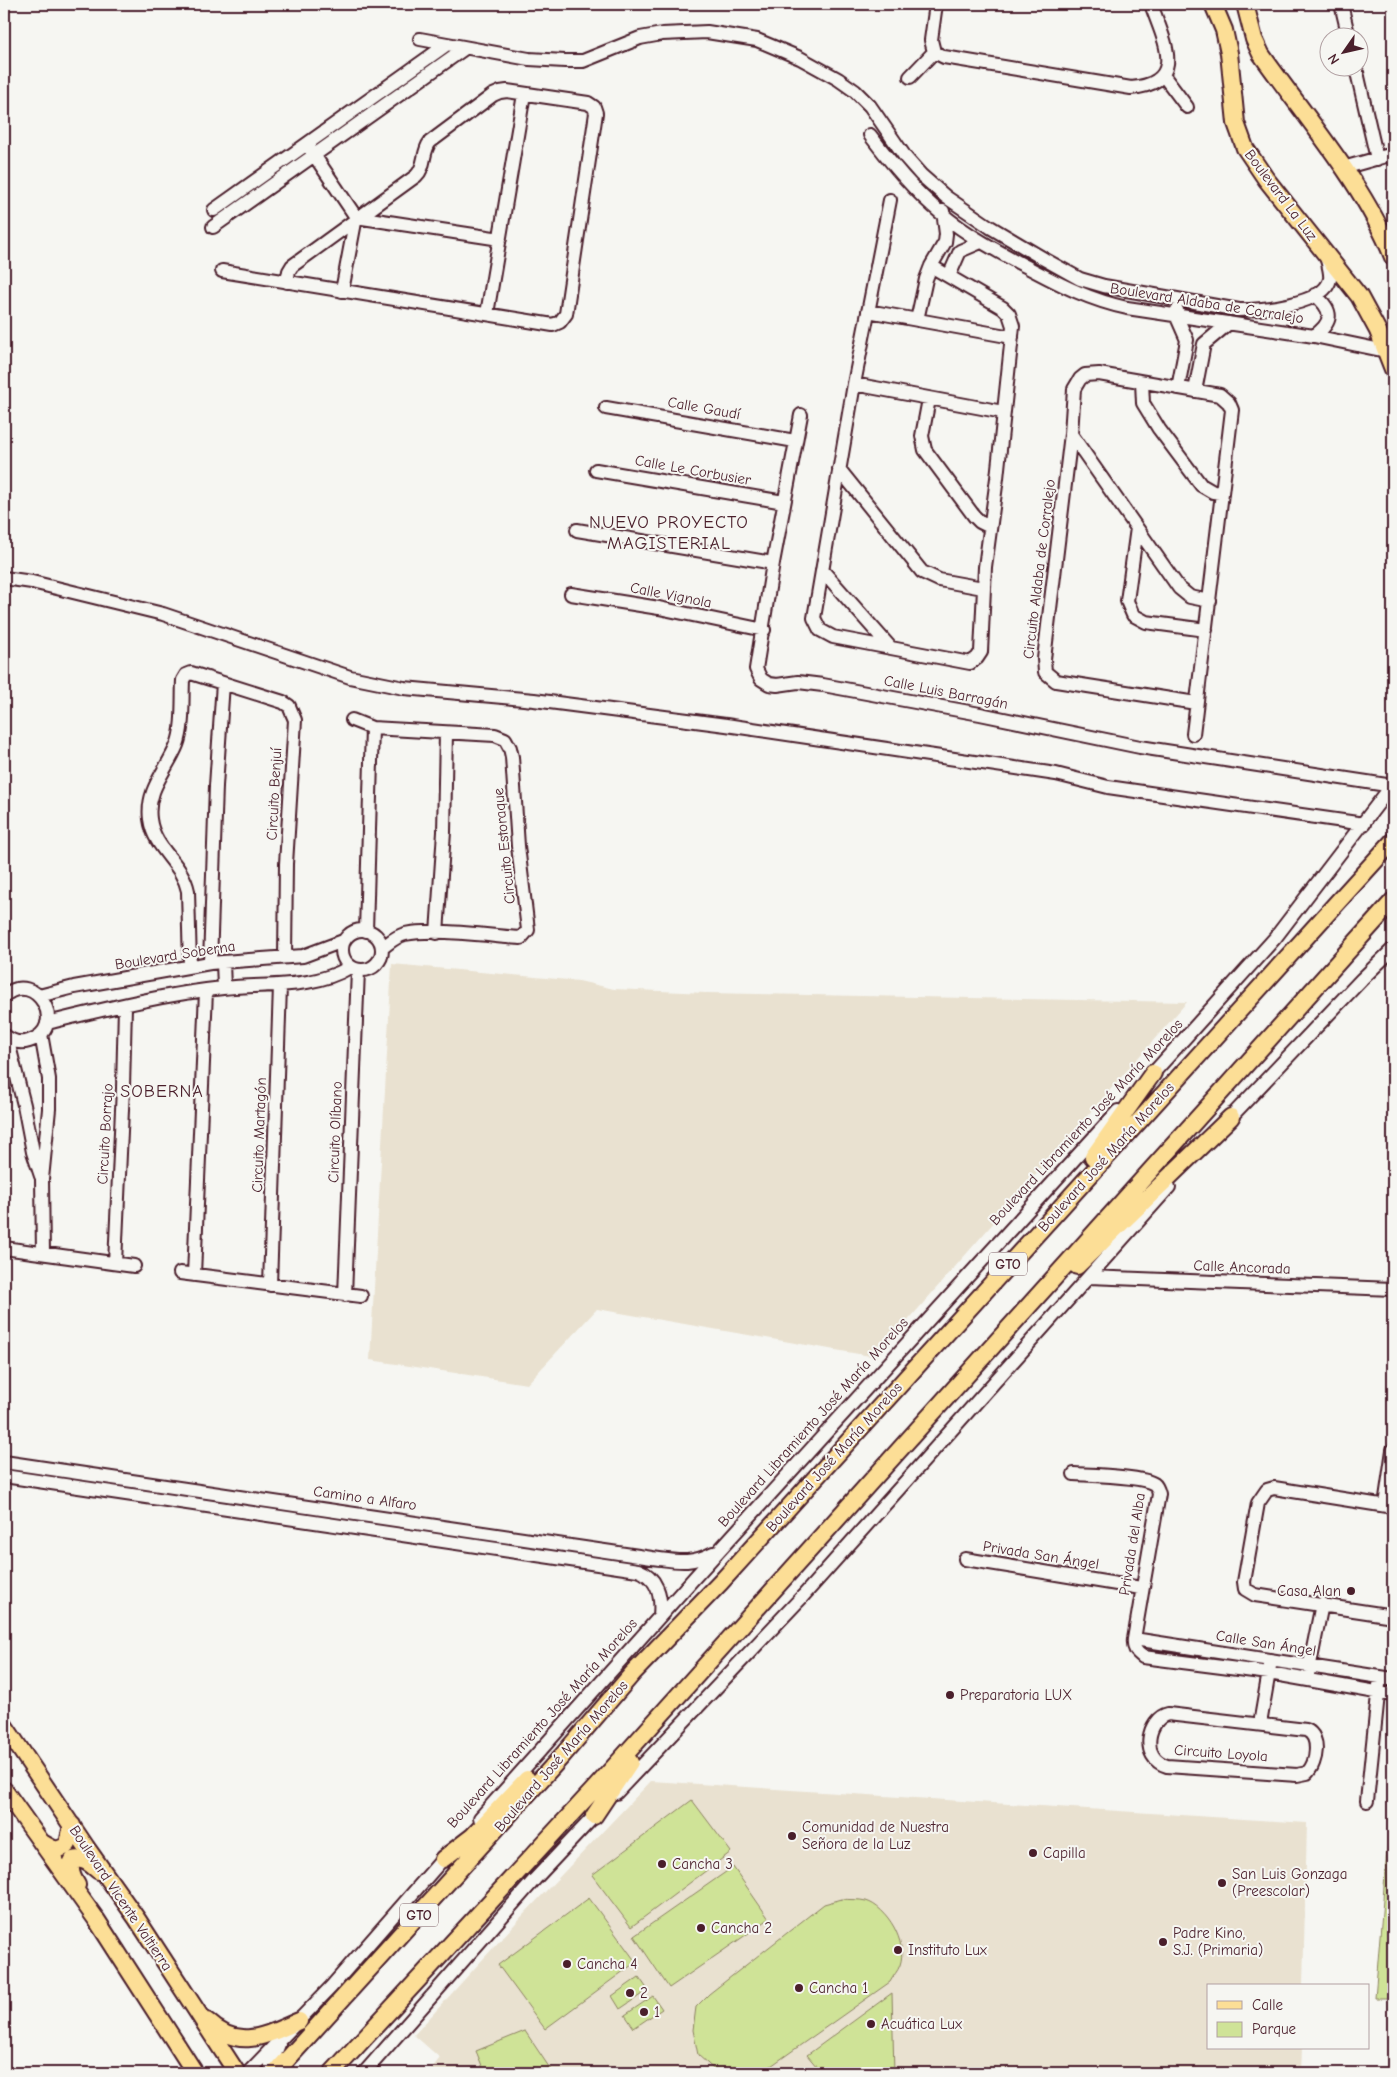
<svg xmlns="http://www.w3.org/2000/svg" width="1397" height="2077" font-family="'Comic Neue',sans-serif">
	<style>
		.built { fill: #e9e1d0 }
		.green { fill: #cfe397; stroke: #8c8161 }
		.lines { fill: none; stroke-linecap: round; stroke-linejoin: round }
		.minor-casing { stroke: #4a1f2b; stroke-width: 16 }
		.major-casing { stroke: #4a1f2b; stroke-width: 20 }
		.minor { stroke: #f6f6f2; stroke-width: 12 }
		.major { stroke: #fcde96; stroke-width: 16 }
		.poi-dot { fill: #4a1f2b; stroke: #f6f6f2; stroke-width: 2 }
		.labels { text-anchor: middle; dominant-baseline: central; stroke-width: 4; stroke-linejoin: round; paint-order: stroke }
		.shield { fill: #f6f6f2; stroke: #7e6067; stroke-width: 1 }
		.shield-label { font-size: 14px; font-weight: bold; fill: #4a1f2b }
		.street-label { font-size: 15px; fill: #4a1f2b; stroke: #f6f6f2 }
		.poi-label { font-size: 15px; fill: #4a1f2b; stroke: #f6f6f2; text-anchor: start }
		.quarter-label { font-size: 18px; letter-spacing: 1px; fill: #4a1f2b; stroke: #f6f6f2 }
	</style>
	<rect width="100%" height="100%" fill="#f6f6f2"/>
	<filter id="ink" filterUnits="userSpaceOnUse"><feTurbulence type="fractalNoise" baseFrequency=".02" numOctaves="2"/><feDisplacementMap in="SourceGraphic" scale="10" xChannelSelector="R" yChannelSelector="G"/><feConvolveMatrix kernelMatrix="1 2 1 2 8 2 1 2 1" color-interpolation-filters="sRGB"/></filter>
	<g filter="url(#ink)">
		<path class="built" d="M 392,964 L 579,981 L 614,989 L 706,993 L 1187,1002 L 876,1357 L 597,1309 L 527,1384 L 370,1360 Z
			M 651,1781 L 1307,1823 L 1303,1986 L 1208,1986 L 1208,2048 L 1302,2048 L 1301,2073 L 428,2073 L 440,2058 L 414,2035 L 524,1914 Z"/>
		<path class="green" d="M 692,1800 L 731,1852 L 631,1927 L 592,1875 Z
			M 1389,1825 L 1393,1825 L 1393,1998 L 1375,1998 Z
			M 733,1867 L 769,1919 L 669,1988 L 634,1936 Z
			M 589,1898 L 636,1962 L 545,2029 L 498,1965 Z
			M 842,1899 C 849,1900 859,1899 866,1901 C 887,1907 908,1943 900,1965 C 898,1971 893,1976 890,1982 L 761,2073 L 718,2073 L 698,2055 L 693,2030 L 696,2007 L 709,1994 L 824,1904 Z
			M 639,1977 L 648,1990 L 620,2009 L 612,1996 Z
			M 892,1993 L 894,2073 L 831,2073 L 829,2071 L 822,2073 L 807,2055 Z
			M 653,1996 L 662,2009 L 634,2028 L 625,2015 Z
			M 525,2031 L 553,2073 L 485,2073 L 476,2051 Z"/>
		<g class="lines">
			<defs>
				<path id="minor" d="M 936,4 L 931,40 L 934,52 L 944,57 L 1131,88 C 1189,83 1163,39 1151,4
					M 1341,4 L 1349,38
					M 420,39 L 529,59 L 565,61 L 583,61 L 640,38 L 662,34 L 707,32 L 757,40 L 800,58 L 838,79 L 855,91 L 870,106 L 906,158 L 921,175 L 946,197 L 990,227 L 1044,259 L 1080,279 L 1104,286 L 1239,310 C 1260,310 1325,305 1330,279 C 1331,272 1328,264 1326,256
					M 1356,68 L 1377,159
					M 1163,75 L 1187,107
					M 910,77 L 934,52
					M 870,135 C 892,164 914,191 942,214 C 968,236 999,252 1029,268 C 1063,286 1090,300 1127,308 L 1314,336 L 1386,351
					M 310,149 L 356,217 L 342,291
					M 1343,168 L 1393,154
					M 890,200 L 854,384 L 814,618 L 820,630 L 833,637 L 970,663 L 977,658 L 981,652 L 985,567 L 997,478 L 1013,326 L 1009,314 L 1003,308 L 931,266
					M 214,210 L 446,45
					M 356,217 L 500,239
					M 213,227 L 465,48
					M 222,271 L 553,325 L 560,322 L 566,314 L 596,113 L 594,107 L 588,103 L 507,91 L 500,92 L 493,95 L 430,142 C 422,152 426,167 416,176 L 292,266 L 289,271 L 287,282
					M 949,276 L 960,251 L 981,242
					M 1177,310 L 1176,315 L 1187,340 L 1178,388
					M 868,311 L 1012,337
					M 487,314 L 524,94
					M 917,320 L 926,279 L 931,266 L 945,242 L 946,234 L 943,211
					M 1314,336 C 1333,322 1334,311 1315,295
					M 1142,382 L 1143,403 L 1159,429 L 1201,485 L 1213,492 L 1222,493
					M 854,384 L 1003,412
					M 1195,391 L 1204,344 L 1229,323
					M 929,399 L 922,436 L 925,450 L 974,516 L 980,522 L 990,527
					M 606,408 L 795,441
					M 801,415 L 773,563 L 756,669 L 761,679 L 769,684 L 777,685 L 798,682 L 823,685 L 980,714 L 1140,747 L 1393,786
					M 1071,434 L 1179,588 L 1190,597 L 1210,601
					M 839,469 L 922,572 L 939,580 L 983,588
					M 596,470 L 784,502
					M 1137,528 L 1127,601 L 1133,615 L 1146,622 L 1206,630
					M 577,530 L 773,563
					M 822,570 L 890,647
					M 4,578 L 32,582 L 163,614 L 350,677 L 404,688 L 534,700 L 726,725 L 1056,774 L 1108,787 L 1364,824
					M 571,594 L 659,608 L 764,630
					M 352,720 L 372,728 L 495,735 L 505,739 L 510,748 L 512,757 L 518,846 L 528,930 L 521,938 C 489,936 435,928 405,934 C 396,936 389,943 382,948
					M 1193,734 L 1232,410 L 1229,403 L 1220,395 L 1099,374 L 1085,375 L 1080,379 L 1074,389 L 1071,434 L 1044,659 L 1045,672 L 1056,681 L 1196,703
					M342 950a20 20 0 1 1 40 0a20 20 0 1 1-40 0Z
					M 366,931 L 372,728
					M 437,933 L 444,832 L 446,733
					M 223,962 L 224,988
					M 210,963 L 216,786 L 223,683
					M 190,966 L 188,891 C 182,862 154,850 150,819 C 146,789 167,770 177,745 C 184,728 182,699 183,680 L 186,675 L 191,673 L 283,702 L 289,706 L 295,720 L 286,864 L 285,957
					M 4,996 C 36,968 70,1028 29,1041 C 20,1044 11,1041 4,1035
					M 39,996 L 74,987 L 210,963 L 303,956 L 343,941
					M 47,1023 C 105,1009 164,994 223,988 C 265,983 312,990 350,967
					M 41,1034 L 49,1079 L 49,1109 L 42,1179 L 43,1253
					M 7,1038 L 24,1105 L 33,1152 L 41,1176
					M 1147,1080 L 1275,938 L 1393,784
					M 1225,1123 L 1362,979 L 1393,949
					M 4,1248 L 134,1266
					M 115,1263 L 123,1088 L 125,1006
					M 180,1273 L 361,1296
					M 194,1275 L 206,991
					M 1089,1277 L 1393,1289
					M 270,1285 L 280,986
					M 345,1295 L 358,970
					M 4,1462 L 652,1558 C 677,1561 690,1565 713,1553
					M 1074,1474 C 1089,1475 1143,1476 1154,1484 C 1157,1486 1158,1490 1159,1494 L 1134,1639 C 1133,1648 1136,1652 1143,1657 L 1269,1673 L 1393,1695
					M 4,1476 L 638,1570 C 657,1577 662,1596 660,1615
					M 1385,1505 L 1393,1450
					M 1393,1507 L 1274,1488 L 1267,1490 L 1258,1503 L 1244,1582 L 1245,1589 L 1255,1595 L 1393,1616
					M 965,1559 L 1141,1588
					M 1134,1639 L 1393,1679
					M 1308,1674 L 1322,1604
					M 1168,1714 L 1306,1730 C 1321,1736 1317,1763 1307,1773 L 1297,1775 L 1167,1766 C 1139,1758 1148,1718 1168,1714 Z
					M 1260,1724 L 1270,1666
					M 616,1793 L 803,1596 L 1169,1187
					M 1367,1801 L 1379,1685
					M 480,1818 L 695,1577 L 1118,1111
					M 248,2073 L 331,1987 L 448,1853
					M 271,2073 L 271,2064 L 279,2044
					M 364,2073 L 535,1879 L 599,1811"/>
				<path id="major" d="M 1213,4 L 1224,30 L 1229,53 L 1236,123 L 1245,148 L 1266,179 L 1359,296 L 1378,331 L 1393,369
					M 1245,4 L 1254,39 L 1261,54 C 1306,118 1364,184 1393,257
					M 1093,1157 L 1153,1073
					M 1077,1266 L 1231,1117
					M 4,1725 L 86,1847 L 137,1919 L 237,2073
					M 4,1790 L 96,1919 L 195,2073
					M 594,1816 L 630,1762
					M 41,1842 C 52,1849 58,1853 68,1844 L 72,1825
					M 443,1859 L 473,1836 L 527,1779
					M 77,1885 C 72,1877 68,1868 73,1860 C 84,1857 91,1865 99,1871
					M 207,2021 C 239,2051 264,2036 299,2021
					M 275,2073 L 562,1756 L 633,1673 L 721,1582 L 1393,841
					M 332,2073 L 597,1786 L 1393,901"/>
			</defs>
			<use href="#minor" class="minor-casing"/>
			<use href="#major" class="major-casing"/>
			<use href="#minor" class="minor"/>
			<use href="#major" class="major"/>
		</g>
	</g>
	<g class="poi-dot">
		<circle cx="1351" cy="1591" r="5"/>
		<circle cx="950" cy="1695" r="5"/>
		<circle cx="792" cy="1836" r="5"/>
		<circle cx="1033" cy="1853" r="5"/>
		<circle cx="662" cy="1864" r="5"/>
		<circle cx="1222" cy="1883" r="5"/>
		<circle cx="701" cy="1928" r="5"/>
		<circle cx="1163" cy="1942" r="5"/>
		<circle cx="898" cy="1950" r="5"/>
		<circle cx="567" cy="1964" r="5"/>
		<circle cx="799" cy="1988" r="5"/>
		<circle cx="630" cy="1993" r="5"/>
		<circle cx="644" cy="2012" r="5"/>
		<circle cx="871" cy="2024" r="5"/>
	</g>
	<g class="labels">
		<g class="shield">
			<rect x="989" y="1252.5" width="38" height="23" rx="4"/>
			<rect x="400" y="1903.5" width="38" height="23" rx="4"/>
		</g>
		<g class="shield-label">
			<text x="1008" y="1264">GTO</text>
			<text x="419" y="1915">GTO</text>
		</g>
		<g class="street-label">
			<text transform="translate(1281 195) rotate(53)">Boulevard La Luz</text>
			<text transform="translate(1207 303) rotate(9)">Boulevard Aldaba de Corralejo</text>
			<text transform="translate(704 408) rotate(10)">Calle Gaudí</text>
			<text transform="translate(693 470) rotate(10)">Calle Le Corbusier</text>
			<text transform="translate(1039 569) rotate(-83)">Circuito Aldaba de Corralejo</text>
			<text transform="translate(671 595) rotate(11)">Calle Vignola</text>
			<text transform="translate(946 692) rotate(11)">Calle Luis Barragán</text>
			<text transform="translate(274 794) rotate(-87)">Circuito Benjuí</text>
			<text transform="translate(504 846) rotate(-96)">Circuito Estoraque</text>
			<text transform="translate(175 955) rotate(-9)">Boulevard Soberna</text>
			<text transform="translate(1086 1122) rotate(-47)">Boulevard Libramiento José María Morelos</text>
			<text transform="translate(335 1132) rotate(-88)">Circuito Olíbano</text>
			<text transform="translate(105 1134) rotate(-87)">Circuito Borrajo</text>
			<text transform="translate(259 1135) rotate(-88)">Circuito Martagón</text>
			<text transform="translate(1106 1157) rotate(-48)">Boulevard José María Morelos</text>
			<text transform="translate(1242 1267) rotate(2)">Calle Ancorada</text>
			<text transform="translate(813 1422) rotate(-48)">Boulevard Libramiento José María Morelos</text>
			<text transform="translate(834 1457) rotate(-48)">Boulevard José María Morelos</text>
			<text transform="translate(365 1498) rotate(8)">Camino a Alfaro</text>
			<text transform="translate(1132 1544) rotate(-81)">Privada del Alba</text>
			<text transform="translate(1041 1555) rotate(9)">Privada San Ángel</text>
			<text transform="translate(1266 1643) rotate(9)">Calle San Ángel</text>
			<text transform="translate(542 1723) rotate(-48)">Boulevard Libramiento José María Morelos</text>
			<text transform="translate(1221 1753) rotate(4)">Circuito Loyola</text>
			<text transform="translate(561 1756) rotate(-49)">Boulevard José María Morelos</text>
			<text transform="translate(121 1898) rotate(56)">Boulevard Vicente Valtierra</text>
		</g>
		<g class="poi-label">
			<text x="1341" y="1591" text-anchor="end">Casa Alan</text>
			<text x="960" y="1695">Preparatoria LUX</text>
			<text x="802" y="1827">Comunidad de Nuestra<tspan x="802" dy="17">Señora de la Luz</tspan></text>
			<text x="1043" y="1853">Capilla</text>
			<text x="672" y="1864">Cancha 3</text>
			<text x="1232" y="1874">San Luis Gonzaga<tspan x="1232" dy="17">(Preescolar)</tspan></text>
			<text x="711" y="1928">Cancha 2</text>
			<text x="1173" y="1933">Padre Kino,<tspan x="1173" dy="17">S.J. (Primaria)</tspan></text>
			<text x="908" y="1950">Instituto Lux</text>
			<text x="577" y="1964">Cancha 4</text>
			<text x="809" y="1988">Cancha 1</text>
			<text x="640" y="1993">2</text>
			<text x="654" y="2012">1</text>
			<text x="881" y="2024">Acuática Lux</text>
		</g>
		<g class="quarter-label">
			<text x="669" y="522">NUEVO PROYECTO<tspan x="669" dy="21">MAGISTERIAL</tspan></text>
			<text x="162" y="1091">SOBERNA</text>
		</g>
	</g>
	<rect width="1397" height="2077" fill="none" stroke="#f6f6f2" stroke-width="20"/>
	<rect x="10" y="10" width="1377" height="2057" fill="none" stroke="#4a1f2b" stroke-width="2" filter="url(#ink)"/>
	<rect x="1207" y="1984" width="162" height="65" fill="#f6f6f2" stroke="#b1a0a2"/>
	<rect x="1217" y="2001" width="25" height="8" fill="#fcde96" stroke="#b1a0a2"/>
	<text x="1252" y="2010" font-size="15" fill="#4a1f2b">Calle</text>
	<rect x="1217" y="2022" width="25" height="15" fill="#cfe397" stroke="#b1a0a2"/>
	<text x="1252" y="2034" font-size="15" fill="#4a1f2b">Parque</text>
	<g transform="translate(1344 52) rotate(236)"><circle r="24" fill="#f6f6f2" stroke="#b1a0a2"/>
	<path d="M0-4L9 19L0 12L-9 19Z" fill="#4a1f2b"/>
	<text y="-8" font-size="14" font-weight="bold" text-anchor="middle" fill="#4a1f2b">N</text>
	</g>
</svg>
